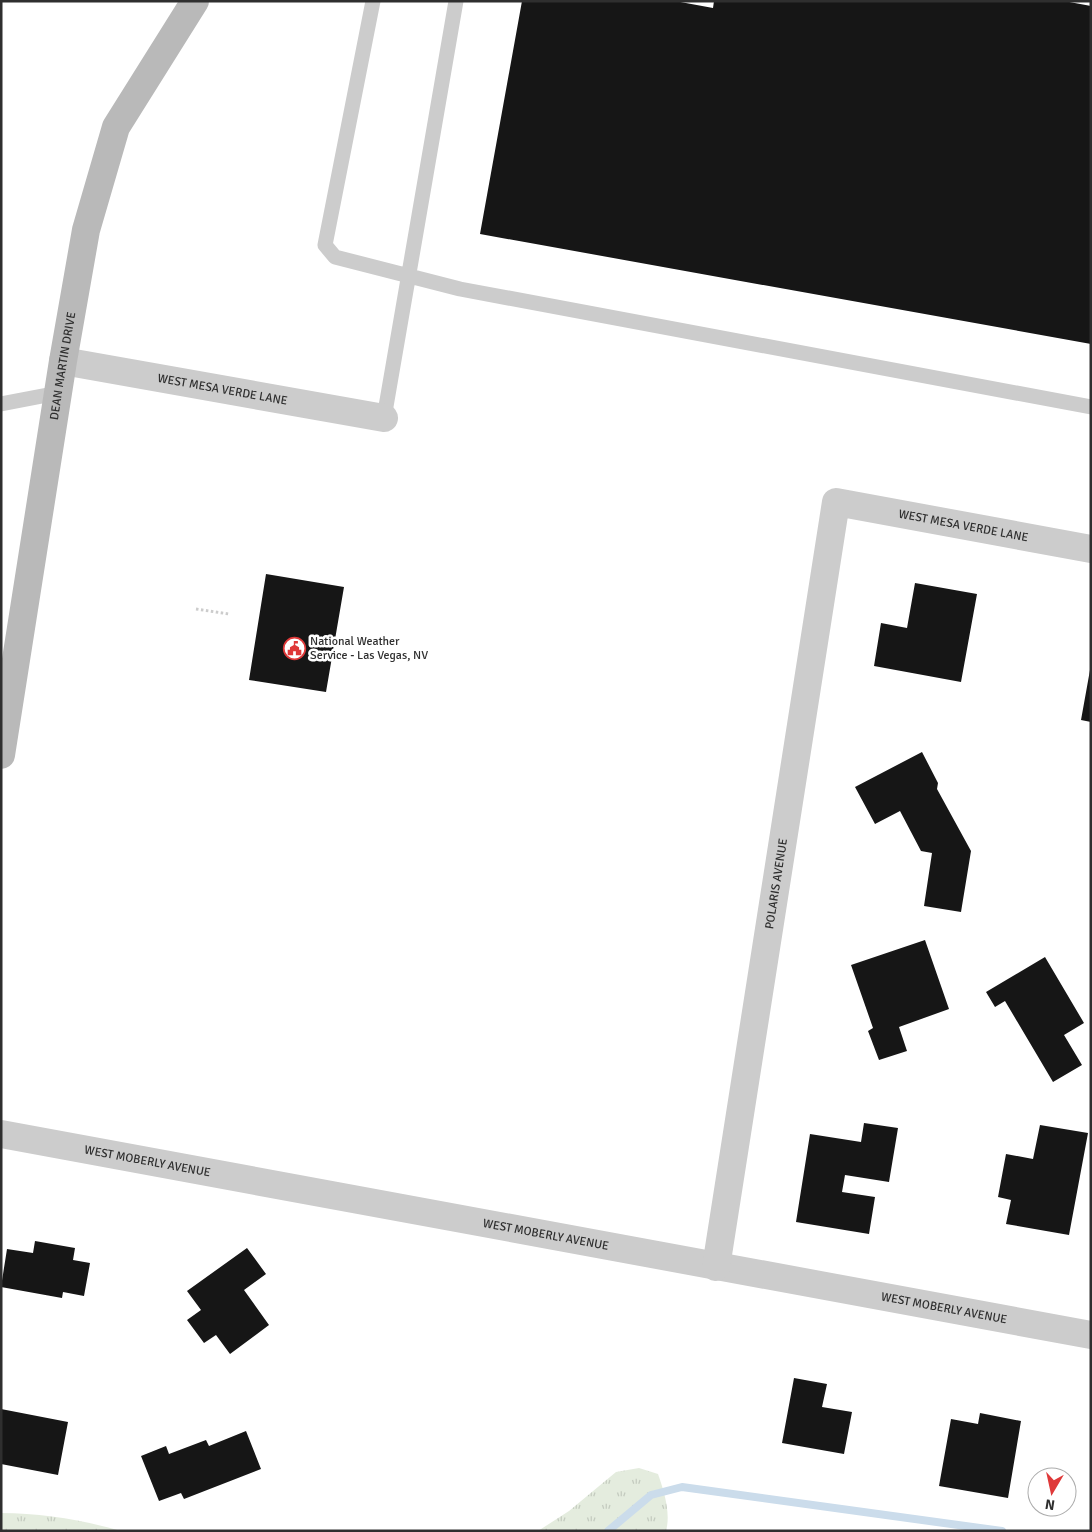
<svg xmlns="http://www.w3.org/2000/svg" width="1092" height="1532" font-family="Signika,sans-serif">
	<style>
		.grass { fill: url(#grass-tufts) }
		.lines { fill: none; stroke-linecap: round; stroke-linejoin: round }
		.stream { stroke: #cbdceb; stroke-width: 8 }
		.building { fill: #161616 }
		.path { stroke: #ccc; stroke-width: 3; stroke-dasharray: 2.5 2.5; stroke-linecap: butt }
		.lane { stroke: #ccc; stroke-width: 15 }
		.street { stroke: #ccc; stroke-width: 28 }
		.secondary { stroke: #b9b9b9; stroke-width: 28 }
		.labels { text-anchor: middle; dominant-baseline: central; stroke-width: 5; stroke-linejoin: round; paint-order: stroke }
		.street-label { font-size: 12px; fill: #2f2f2f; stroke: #fff }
		.poi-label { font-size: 12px; fill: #2f2f2f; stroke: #fff; text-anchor: start }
	</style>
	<defs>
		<pattern id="grass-tufts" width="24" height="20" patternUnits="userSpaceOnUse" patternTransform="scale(1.25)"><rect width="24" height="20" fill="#e4ecde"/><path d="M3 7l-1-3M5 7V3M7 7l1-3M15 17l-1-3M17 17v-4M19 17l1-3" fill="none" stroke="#c4cbbf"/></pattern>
	</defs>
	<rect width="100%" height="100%" fill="#fff"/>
	<path class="grass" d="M 639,1468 L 658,1474 C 664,1491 671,1513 666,1531 L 538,1531 L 569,1511 L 616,1472 Z
		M 1,1513 C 42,1513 82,1520 121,1531 L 1,1531 Z"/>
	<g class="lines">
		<path class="stream" d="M 608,1531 L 651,1495 L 682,1487 L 1002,1531"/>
	</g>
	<path class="building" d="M 522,1 L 675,1 L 713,8 L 714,1 L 1064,1 L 1091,6 L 1091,344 L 480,234 Z
		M 266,574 L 344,587 L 326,692 L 249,680 Z
		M 915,583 L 977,594 L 961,682 L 874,666 L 881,623 L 907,628 Z
		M 1090,670 L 1091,670 L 1091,722 L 1081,720 Z
		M 922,752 L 938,783 L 937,789 L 971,851 L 961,912 L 924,906 L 932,853 L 921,851 L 900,811 L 875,824 L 855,787 Z
		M 925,940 L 949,1009 L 899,1027 L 907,1051 L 879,1060 L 868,1031 L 873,1028 L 851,965 Z
		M 1045,957 L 1084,1023 L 1064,1035 L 1082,1065 L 1053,1082 L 1005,1001 L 995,1007 L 986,992 Z
		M 864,1123 L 898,1128 L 889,1182 L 845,1175 L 842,1192 L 875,1197 L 869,1234 L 796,1222 L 810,1134 L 861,1142 Z
		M 1040,1125 L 1088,1133 L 1069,1235 L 1006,1224 L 1011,1200 L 998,1197 L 1006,1154 L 1033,1159 Z
		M 35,1241 L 75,1248 L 73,1260 L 90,1263 L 84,1296 L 63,1292 L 62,1298 L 1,1287 L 7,1249 L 33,1253 Z
		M 247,1248 L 266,1274 L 244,1290 L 269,1325 L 230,1354 L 216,1335 L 204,1343 L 187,1320 L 201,1310 L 187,1291 Z
		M 794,1378 L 827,1384 L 822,1407 L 852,1412 L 844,1454 L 782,1443 Z
		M 1,1409 L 68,1422 L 58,1475 L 1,1464 Z
		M 980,1413 L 1021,1421 L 1008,1498 L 939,1486 L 951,1419 L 978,1424 Z
		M 246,1431 L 261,1469 L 184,1499 L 181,1493 L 159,1501 L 141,1456 L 166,1446 L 169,1454 L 206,1440 L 209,1446 Z"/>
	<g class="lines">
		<path class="path" d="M 196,609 L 229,614"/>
		<path class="lane" d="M 373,1 L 325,245 L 335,257 L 460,289 L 1091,407
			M 1,404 L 58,393
			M 384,418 L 456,1"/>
		<g class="street">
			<path id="s1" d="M 63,361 L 384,418"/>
			<path id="s2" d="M 1,1134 L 1091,1335"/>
			<path id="s3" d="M 716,1267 L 836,502 L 1091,549"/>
		</g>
		<path class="secondary" id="s4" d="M 1,755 L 63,361 L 86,230 L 116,127 L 195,1"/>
	</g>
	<defs>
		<symbol id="civic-ring" viewBox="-11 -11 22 22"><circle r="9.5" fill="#fff" stroke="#df3939" stroke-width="1.5"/><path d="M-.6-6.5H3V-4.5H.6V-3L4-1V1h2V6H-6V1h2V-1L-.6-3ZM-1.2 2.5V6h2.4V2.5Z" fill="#df3939"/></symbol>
	</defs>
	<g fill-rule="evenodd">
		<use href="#civic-ring" x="282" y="636" width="25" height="25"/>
	</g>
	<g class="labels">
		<g class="street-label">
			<text stroke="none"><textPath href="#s4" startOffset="394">DEAN MARTIN DRIVE</textPath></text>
			<text stroke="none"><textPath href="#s1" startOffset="162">WEST MESA VERDE LANE</textPath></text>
			<text stroke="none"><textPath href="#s3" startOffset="904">WEST MESA VERDE LANE</textPath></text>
			<text stroke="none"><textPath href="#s3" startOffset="388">POLARIS AVENUE</textPath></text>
			<text stroke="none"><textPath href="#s2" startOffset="149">WEST MOBERLY AVENUE</textPath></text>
			<text stroke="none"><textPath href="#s2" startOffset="554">WEST MOBERLY AVENUE</textPath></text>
			<text stroke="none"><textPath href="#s2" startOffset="959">WEST MOBERLY AVENUE</textPath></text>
		</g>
		<g class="poi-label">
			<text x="310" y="641">National Weather<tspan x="310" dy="14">Service - Las Vegas, NV</tspan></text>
		</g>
	</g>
	<rect width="1092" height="1532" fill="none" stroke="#2f2f2f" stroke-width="5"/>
	<g transform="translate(1052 1492) rotate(189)"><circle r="24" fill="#ffffff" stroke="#acacac"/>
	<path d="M0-4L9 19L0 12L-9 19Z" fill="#df3939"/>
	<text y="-8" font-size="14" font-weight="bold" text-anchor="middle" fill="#2f2f2f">N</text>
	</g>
</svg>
